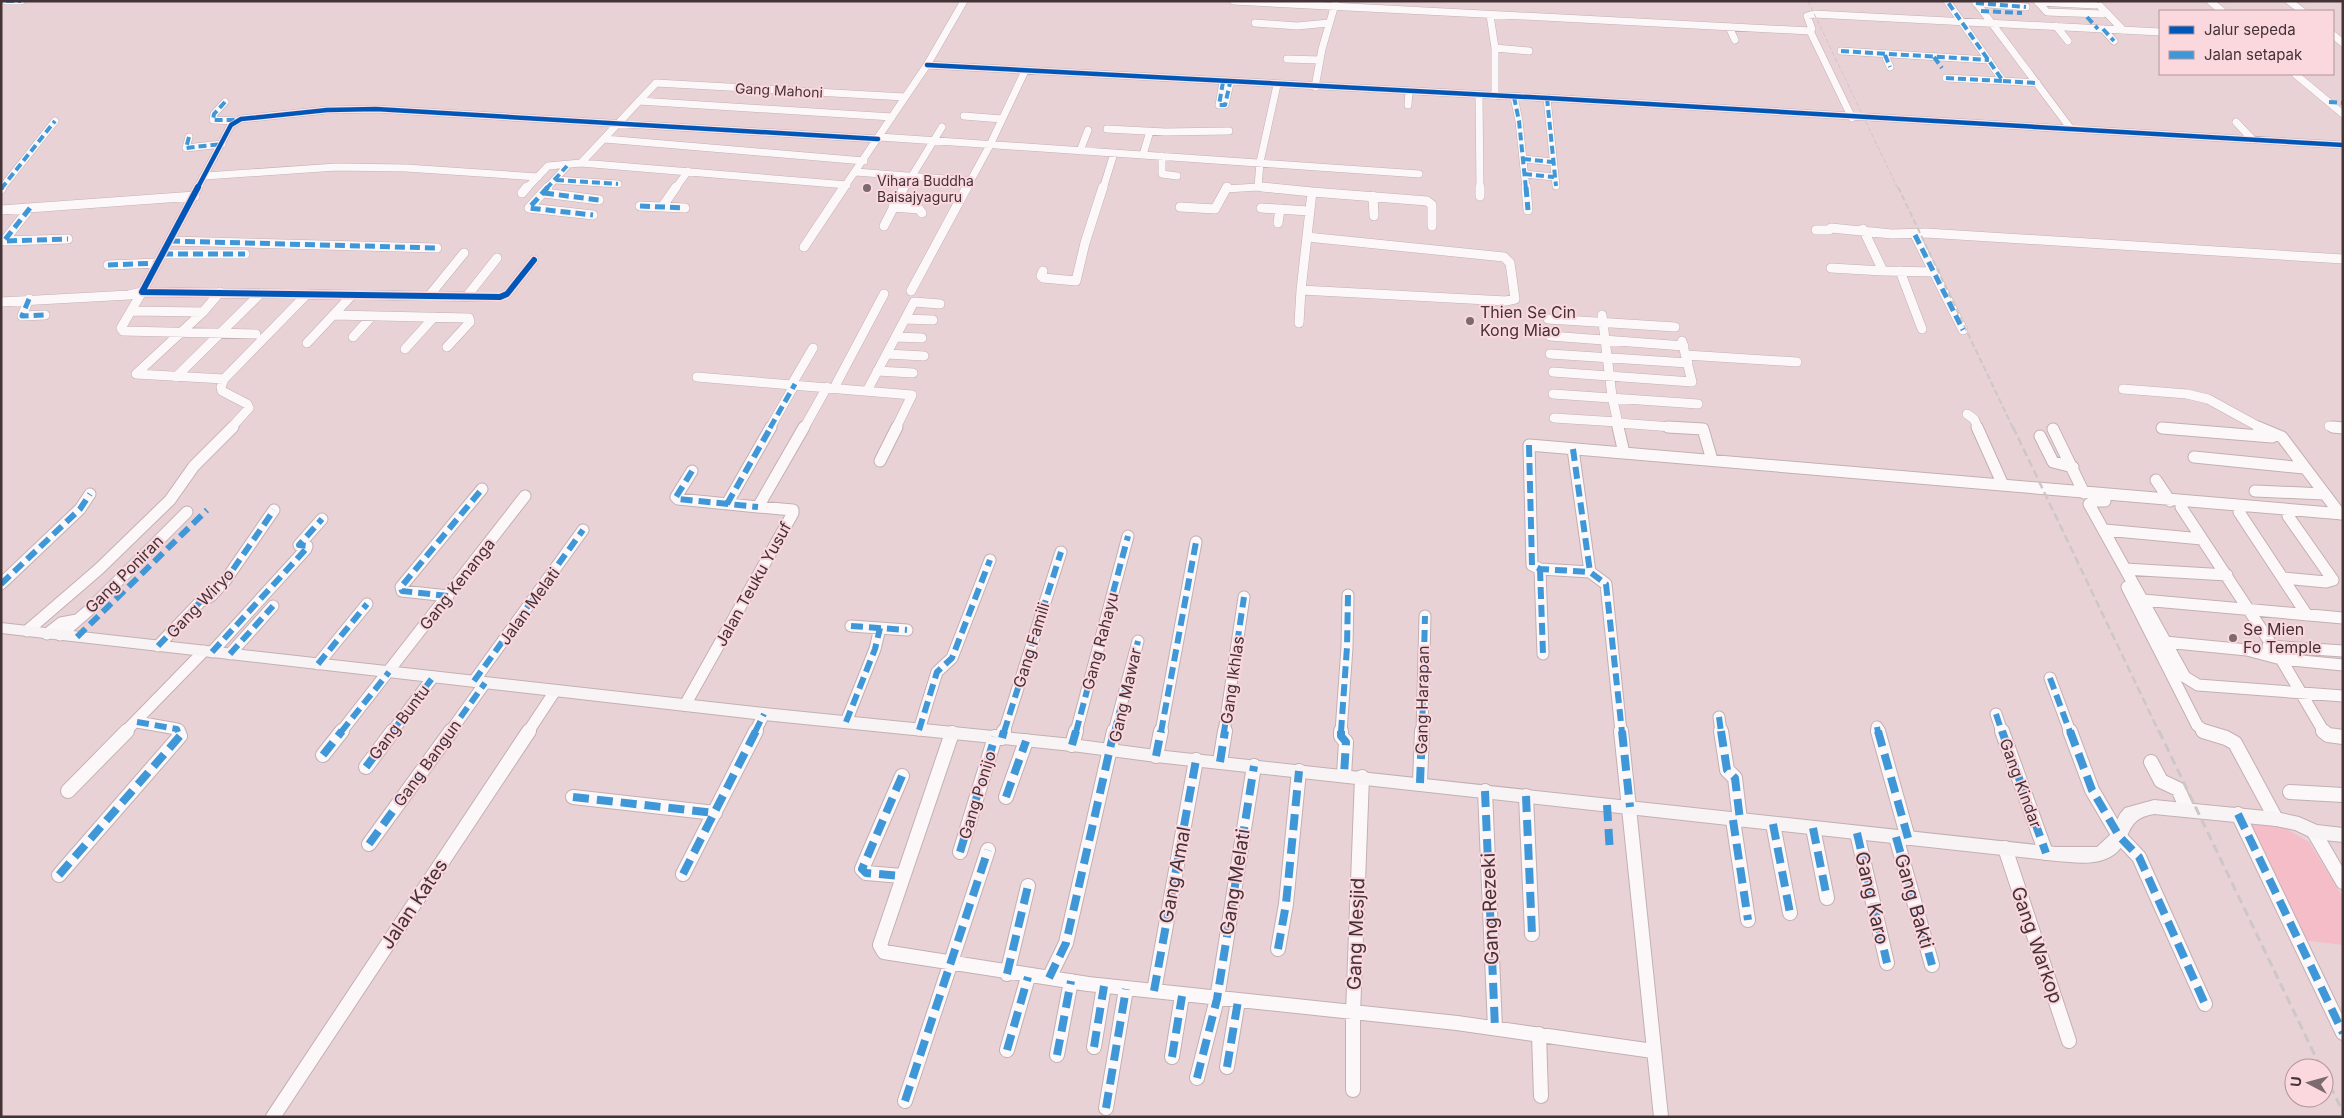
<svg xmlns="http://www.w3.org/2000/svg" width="2344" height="1118" font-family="Inter,sans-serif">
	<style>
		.green { fill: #f4bdc8 }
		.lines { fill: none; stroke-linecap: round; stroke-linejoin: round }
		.street-far3-casing { stroke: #c2b0b3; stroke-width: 8 }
		.street-far2-casing { stroke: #c2b0b3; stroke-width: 10 }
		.street-far1-casing { stroke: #c2b0b3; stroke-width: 13 }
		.street-casing { stroke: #c2b0b3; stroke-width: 16 }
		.secondary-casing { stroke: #c2b0b3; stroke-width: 2 }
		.street-far3 { stroke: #fcf8f9; stroke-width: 7 }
		.street-far2 { stroke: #fcf8f9; stroke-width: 9 }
		.street-far1 { stroke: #fcf8f9; stroke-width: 11 }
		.street { stroke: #fcf8f9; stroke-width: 14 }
		.secondary { fill: #f8f4f6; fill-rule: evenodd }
		.rail-far3 { stroke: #cdc7c8; stroke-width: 1; stroke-dasharray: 4.5 2.5; stroke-linecap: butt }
		.rail-far2 { stroke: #cdc7c8; stroke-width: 2; stroke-dasharray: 6 3; stroke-linecap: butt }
		.rail-far1 { stroke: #cdc7c8; stroke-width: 2.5; stroke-dasharray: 8 4; stroke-linecap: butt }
		.rail { stroke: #cdc7c8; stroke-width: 3; stroke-dasharray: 9 5; stroke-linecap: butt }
		.quiet-far3 { stroke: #4097d8; stroke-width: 4; stroke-dasharray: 8 4; stroke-linecap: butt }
		.quiet-far2 { stroke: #4097d8; stroke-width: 5; stroke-dasharray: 10 5; stroke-linecap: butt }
		.quiet-far1 { stroke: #4097d8; stroke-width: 6; stroke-dasharray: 12 6; stroke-linecap: butt }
		.quiet { stroke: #4097d8; stroke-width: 8; stroke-dasharray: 16 8; stroke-linecap: butt }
		.cycleway-far1-casing { stroke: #fbd7de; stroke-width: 6 }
		.cycleway-casing { stroke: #fbd7de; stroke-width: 9 }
		.cycleway-far1 { stroke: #0057b8; stroke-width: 4.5 }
		.cycleway { stroke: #0057b8; stroke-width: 6 }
		.poi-dot { fill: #7d6a6e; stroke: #fbd7de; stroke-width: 2 }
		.labels { text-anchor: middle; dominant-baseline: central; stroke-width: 4; stroke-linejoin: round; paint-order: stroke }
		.far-street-label { font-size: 14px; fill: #433236; stroke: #fbd7de }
		.far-poi-label { font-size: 14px; fill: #433236; stroke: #fbd7de; text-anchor: start }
		.poi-label { font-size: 16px; fill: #433236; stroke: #fbd7de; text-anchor: start }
		.street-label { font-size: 16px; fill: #433236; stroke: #fbd7de }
		.near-street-label { font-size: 19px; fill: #433236; stroke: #fbd7de }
	</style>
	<rect width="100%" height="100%" fill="#e9d2d6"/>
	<path class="green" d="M 2247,823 L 2281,826 L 2309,842 L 2343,897 L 2343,945 L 2301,940 Z"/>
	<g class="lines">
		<defs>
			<path id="street-far3" d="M 6,1 L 21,1
				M 1234,1 L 1810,31 L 1812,29 L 1807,16 L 1814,14 L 2160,32
				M 1975,1 L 2071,129
				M 2037,1 L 2047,12 L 2102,14
				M 2210,1 L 2222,11
				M 2289,1 L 2302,11
				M 2038,2 L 2095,5
				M 1976,3 L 2026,7
				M 2100,6 L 2123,30
				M 1490,15 L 1495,48 L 1495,96
				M 1255,23 L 1297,26 L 1329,23
				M 2056,26 L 2068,41
				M 1729,27 L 1735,40
				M 2103,29 L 2114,41
				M 1810,31 L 1852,118
				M 2333,35 L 2343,43
				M 1495,48 L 1529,51
				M 1841,51 L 1989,60
				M 1885,55 L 1890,67
				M 1287,59 L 1320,60
				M 927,65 L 1547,98 L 2343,145
				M 2295,74 L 2343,114
				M 1946,78 L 2003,81 L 1947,1
				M 2003,81 L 2037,83
				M 1223,82 L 1219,105 L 1225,105 L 1230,83
				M 1315,87 L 1322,49 L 1336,1
				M 1479,96 L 1480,189
				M 1514,97 L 1519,121 L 1526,189
				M 1547,98 L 1556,186
				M 639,101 L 892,117
				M 225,102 L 214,114 L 213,120 L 236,121
				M 1408,105 L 1409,91
				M 964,116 L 1002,119
				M 2236,122 L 2253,140
				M 1107,129 L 1165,132 L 1229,131
				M 189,137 L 186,148 L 222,144
				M 880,137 L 1419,174
				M 605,139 L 864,161
				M 1080,151 L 1088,130
				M 1143,155 L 1150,131
				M 1162,156 L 1162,174 L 1177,176
				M 1523,159 L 1553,162
				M 581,163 L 656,83 L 905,97
				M 856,172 L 971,181
				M 1524,174 L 1554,177
				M 205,176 L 336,167 L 406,168 L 538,177
				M 556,180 L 618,184
				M 1,189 L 55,121
				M 197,189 L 231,125 L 241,119 L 327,110 L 376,109 L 878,139
				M 526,189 L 548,166 L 581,163 L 847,185
				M 546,189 L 567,166
				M 675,189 L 688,171
				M 843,189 L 927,65 L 964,1
				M 904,189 L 942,127
				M 966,189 L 990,145 L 1025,71
				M 1103,189 L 1114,153
				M 1226,189 L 1258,187
				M 1276,189 L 1258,187 L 1260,162 L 1277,85"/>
			<path id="street-far2" d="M 198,187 L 142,292 L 500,297 L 507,294 L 534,260
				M 548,187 L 529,208 L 593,215
				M 1262,187 L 1312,192 L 1301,290 L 1506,301 L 1515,299 L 1510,263 L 1504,257 L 1307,237
				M 1480,187 L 1480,196
				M 1526,187 L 1528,210
				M 1,189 L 2,187
				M 1312,192 L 1427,201 L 1432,205 L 1432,226
				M 522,193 L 527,187
				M 544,193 L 599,200
				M 1373,196 L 1374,216
				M 640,206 L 685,208
				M 662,207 L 676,187
				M 893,207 L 919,209 L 922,213
				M 1180,207 L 1215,209 L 1227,187
				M 30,208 L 4,241 L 68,239
				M 1261,208 L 1309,211
				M 1,210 L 195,196
				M 1278,223 L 1280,209
				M 884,226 L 904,187
				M 1863,229 L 1883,271 L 1935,272
				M 1816,230 L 1829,230 L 1831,228 L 1892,234 L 1926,233 L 2343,259
				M 1915,235 L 1963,330
				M 170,241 L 437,248
				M 804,247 L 844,187
				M 163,254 L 245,254
				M 108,265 L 158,263
				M 1831,268 L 1883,271
				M 1043,271 L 1041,276 L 1043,278 L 1076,281 L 1085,243 L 1103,187
				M 1900,271 L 1922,329
				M 911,291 L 967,187
				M 142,292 L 121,328 L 123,331 L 256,334
				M 220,292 L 203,312 L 136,374 L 224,379
				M 429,296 L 464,253
				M 467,296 L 497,258
				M 29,299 L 22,316 L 45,315
				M 1,302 L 129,295 L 142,292
				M 133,311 L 203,312
				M 334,315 L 469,318 L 470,322 L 447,347
				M 1602,315 L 1612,396 L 1619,428
				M 905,319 L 933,320
				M 1548,319 L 1675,327
				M 1299,323 L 1301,290
				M 1550,336 L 1684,346
				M 353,337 L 372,316
				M 896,337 L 922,338
				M 307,343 L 352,295
				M 405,349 L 434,317
				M 887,354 L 924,356
				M 1550,354 L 1688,363
				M 1686,355 L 1797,362
				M 877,371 L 913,373
				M 1553,372 L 1692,382 L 1682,341
				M 176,377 L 261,293
				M 697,377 L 912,395 L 896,428
				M 792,384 L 813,348
				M 834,388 L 884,294
				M 2123,389 L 2187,394 L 2208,399 L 2261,428
				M 867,391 L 914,302 L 940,304
				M 1553,394 L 1698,404
				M 1967,414 L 1974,419 L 1978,428
				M 1554,418 L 1618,422
				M 1618,423 L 1686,428
				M 2329,426 L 2342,428
				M 231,428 L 249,408 L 247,404 L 222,391 L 221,387 L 224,379 L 307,294
				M 770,428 L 795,384
				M 804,428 L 827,387"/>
			<path id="street-far1" d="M 1618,427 L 1624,453
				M 1668,427 L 1703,429 L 1712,460
				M 1977,427 L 2003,485
				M 2258,427 L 2282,437 L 2340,514
				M 2333,427 L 2343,428
				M 2162,428 L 2272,437
				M 2053,429 L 2084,493
				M 2040,436 L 2053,462 L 2073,467
				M 1573,449 L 1590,572 L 1606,584 L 1621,732
				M 2194,457 L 2304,468
				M 880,461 L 897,427
				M 692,471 L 676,497 L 678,499 L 758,507
				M 2156,480 L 2170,501
				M 2255,491 L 2324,494
				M 2105,501 L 2094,501 L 2089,504 L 2185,677 L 2198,685 L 2343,696
				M 727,504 L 771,427
				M 2181,507 L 2281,659 L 2324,732
				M 2239,512 L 2307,615
				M 2105,530 L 2202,539
				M 1540,569 L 1543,654
				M 2125,569 L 2227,575
				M 1590,572 L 1540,569 L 1532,565 L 1529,445 L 2343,514
				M 2283,578 L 2326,582 L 2333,580 L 2288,516
				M 1,584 L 80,509 L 90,494
				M 2127,587 L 2197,725 L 2205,732
				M 448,596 L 402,591 L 401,587 L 482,489
				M 2143,600 L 2343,618
				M 851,626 L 907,630
				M 27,631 L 99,569 L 170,500 L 194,466 L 233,427
				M 47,634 L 61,623 L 77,620
				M 60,635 L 88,611 L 187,512
				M 2165,642 L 2247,650 L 2281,659 L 2343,665
				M 158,646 L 200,602 L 211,596 L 225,581 L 274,510
				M 2268,646 L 2343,651
				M 212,652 L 306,549 L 307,546 L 299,545 L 322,519
				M 230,654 L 273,606
				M 318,664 L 367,604
				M 2050,678 L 2070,732
				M 474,681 L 583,530
				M 685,705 L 793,513 L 793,510 L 758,507 L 804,427
				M 1996,714 L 2002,732
				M 1719,717 L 1721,732
				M 137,722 L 177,729 L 178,732
				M 846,722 L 875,649 L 880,628
				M 1877,727 L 1878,732
				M 919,730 L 937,672 L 952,658 L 990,560
				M 125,732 L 204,651
				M 341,732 L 525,496
				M 392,732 L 433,677
				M 450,732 L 485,683
				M 528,732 L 555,691
				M 755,732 L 764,714
				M 1004,732 L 1061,552
				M 1076,732 L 1128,536
				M 1114,732 L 1138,641
				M 1161,732 L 1196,542
				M 1224,732 L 1244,597
				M 1341,732 L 1347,647 L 1348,595
				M 1422,732 L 1425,616"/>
			<path id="street" d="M 1341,731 L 1341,736 L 1346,742 L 1344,775
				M 1621,731 L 1661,1117
				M 1721,731 L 1727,770 L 1735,778 L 1740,820
				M 1878,731 L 1908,838
				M 2002,731 L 2046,853
				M 2070,731 L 2092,790 L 2119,836 L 2139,857 L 2205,1004
				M 2203,731 L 2226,738 L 2235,743 L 2276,819
				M 2323,731 L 2328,735 L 2343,737
				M 952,733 L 880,945 L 884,952 L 1088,984 L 1457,1023 L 1653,1051
				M 1002,738 L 1004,731
				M 1072,745 L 1076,731
				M 323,755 L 342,731
				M 1156,756 L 1161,731
				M 1220,762 L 1225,731
				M 2151,762 L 2161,781 L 2178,789 L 2187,809
				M 366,767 L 393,731
				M 902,776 L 862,869 L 866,873 L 902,876
				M 1420,783 L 1422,731
				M 68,791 L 127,731
				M 1485,791 L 1495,1028
				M 2290,792 L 2343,795
				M 1526,796 L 1532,934
				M 573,797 L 715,813
				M 1006,797 L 1026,741
				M 2238,814 L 2343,1033
				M 1733,820 L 1748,920
				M 1773,824 L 1790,913
				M 1813,828 L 1827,898
				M 2314,832 L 2343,882
				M 1857,833 L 1887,963
				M 1896,837 L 1932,965
				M 369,844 L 451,731
				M 2005,848 L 2069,1041
				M 960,852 L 995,737
				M 683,874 L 756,731
				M 59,875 L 180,736 L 178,731
				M 1278,949 L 1286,904 L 1299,771
				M 1007,974 L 1028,886
				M 1049,978 L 1066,943 L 1114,731
				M 1154,991 L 1196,760
				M 1539,1034 L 1541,1096
				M 1094,1047 L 1104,986
				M 1007,1050 L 1028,977
				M 1057,1055 L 1071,981
				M 1172,1057 L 1182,996
				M 1227,1067 L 1238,1001
				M 1197,1078 L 1217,999 L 1254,766
				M 1353,1090 L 1353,1013 L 1362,777
				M 905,1101 L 988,850
				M 1106,1108 L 1126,989
				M 273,1117 L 529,731"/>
			<path id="secondary" d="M 1,623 L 764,708 L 1072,739 L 1156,750 L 2056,847 L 2097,847 L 2110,835 L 2120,814 L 2125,808 L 2154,800 L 2276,812 L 2299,817 L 2317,825 L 2343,828 L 2343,842 L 2314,839 L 2295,830 L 2276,826 L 2154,814 C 2121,819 2134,844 2110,857 C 2093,866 2074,862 2056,861 L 1156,762 L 1072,751 L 764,720 L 1,633 Z"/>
		</defs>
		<use href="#street-far3" class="street-far3-casing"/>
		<use href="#street-far2" class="street-far2-casing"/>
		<use href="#street-far1" class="street-far1-casing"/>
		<use href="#street" class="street-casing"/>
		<use href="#secondary" class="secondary-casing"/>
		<use href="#street-far3" class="street-far3"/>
		<use href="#street-far2" class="street-far2"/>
		<use href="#street-far1" class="street-far1"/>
		<use href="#street" class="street"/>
		<use href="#secondary" class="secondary"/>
		<path class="rail-far3" d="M 1808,1 L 1898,189"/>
		<path class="rail-far2" d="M 1898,187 L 2013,428"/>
		<path class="rail-far1" d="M 2013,427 L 2159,732"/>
		<path class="rail" d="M 2159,731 L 2321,1068
			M 2324,1073 L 2343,1112"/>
		<path class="quiet-far3" d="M 6,1 L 21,1
			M 1976,3 L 2026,7
			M 1981,11 L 2022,13
			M 2087,17 L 2098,29
			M 2103,29 L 2114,41
			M 1841,51 L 1989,60
			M 1885,55 L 1890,67
			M 1934,57 L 1942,68
			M 1946,78 L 2003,81 L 1947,1
			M 2003,81 L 2037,83
			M 1223,82 L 1219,105 L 1225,105 L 1230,83
			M 1514,97 L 1519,121 L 1526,189
			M 1547,98 L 1556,186
			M 225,102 L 214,114 L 213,120 L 235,120
			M 2329,102 L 2343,103
			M 189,137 L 186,148 L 222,144
			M 1523,159 L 1553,162
			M 1524,174 L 1554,177
			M 556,180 L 618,184
			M 1,189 L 55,121
			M 546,189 L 567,166"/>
		<path class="quiet-far2" d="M 548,187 L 529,208 L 593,215
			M 1526,187 L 1528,210
			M 1,189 L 2,187
			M 544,193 L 599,200
			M 640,206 L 685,208
			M 30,208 L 4,241 L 68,239
			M 1915,235 L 1963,330
			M 170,241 L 437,248
			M 163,254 L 245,254
			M 108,265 L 158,263
			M 29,299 L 22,316 L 45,315
			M 770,428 L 795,384"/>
		<path class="quiet-far1" d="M 1529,445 L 1532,565 L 1540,569 L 1590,572
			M 1573,449 L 1590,572 L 1606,584 L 1622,732
			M 692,471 L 676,497 L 678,499 L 758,507
			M 727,504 L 771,427
			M 1540,569 L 1543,654
			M 1,584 L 80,509 L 90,494
			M 448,596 L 402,591 L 401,587 L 482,489
			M 851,626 L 907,630
			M 77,637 L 207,510
			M 158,646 L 200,602 L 211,596 L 225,581 L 274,510
			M 212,652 L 306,549 L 307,546 L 299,545 L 322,519
			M 230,654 L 273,606
			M 318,664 L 367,604
			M 2050,678 L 2070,732
			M 474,681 L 583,530
			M 1996,714 L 2002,732
			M 1719,717 L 1721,732
			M 137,722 L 177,729 L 178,732
			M 846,722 L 875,649 L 880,628
			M 1877,727 L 1878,732
			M 919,730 L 937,672 L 952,658 L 990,560
			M 341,732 L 389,672
			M 392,732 L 433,677
			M 450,732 L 485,683
			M 755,732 L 764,714
			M 1004,732 L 1061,552
			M 1076,732 L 1128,536
			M 1114,732 L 1138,641
			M 1161,732 L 1196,542
			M 1224,732 L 1244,597
			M 1341,732 L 1347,647 L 1348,595
			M 1422,732 L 1425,616"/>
		<path class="quiet" d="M 1341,731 L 1341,736 L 1346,742 L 1344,775
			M 1622,731 L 1630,807
			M 1721,731 L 1727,770 L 1735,778 L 1740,820
			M 1878,731 L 1908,838
			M 2002,731 L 2046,853
			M 2070,731 L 2092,790 L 2119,836 L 2139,857 L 2205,1004
			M 1002,738 L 1004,731
			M 1072,745 L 1076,731
			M 323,755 L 342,731
			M 1156,756 L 1161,731
			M 1220,762 L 1225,731
			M 366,767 L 393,731
			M 902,776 L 862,869 L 866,873 L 902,876
			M 1420,783 L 1422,731
			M 1485,791 L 1495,1028
			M 1526,796 L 1532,934
			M 573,797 L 715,813
			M 1006,797 L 1026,741
			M 1607,805 L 1610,853
			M 2238,814 L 2343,1033
			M 1733,820 L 1748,920
			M 1773,824 L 1790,913
			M 1813,828 L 1827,898
			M 1857,833 L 1887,963
			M 1896,837 L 1932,965
			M 369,844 L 451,731
			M 960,852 L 995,737
			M 683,874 L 756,731
			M 59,875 L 180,736 L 178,731
			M 1278,949 L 1286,904 L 1299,771
			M 1007,974 L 1028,886
			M 1049,978 L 1066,943 L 1114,731
			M 1154,991 L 1196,760
			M 1094,1047 L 1104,986
			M 1007,1050 L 1028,977
			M 1057,1055 L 1071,981
			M 1172,1057 L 1182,996
			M 1227,1067 L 1238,1001
			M 1197,1078 L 1217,999 L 1254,766
			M 905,1101 L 988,850
			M 1106,1108 L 1126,989"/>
		<defs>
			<path id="cycleway-far1" d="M 927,65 L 1547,98 L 2343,145
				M 197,189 L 231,125 L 241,119 L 327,110 L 376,109 L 878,139"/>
			<path id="cycleway" d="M 198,187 L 142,292 L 500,297 L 507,294 L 534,260"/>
		</defs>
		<use href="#cycleway-far1" class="cycleway-far1-casing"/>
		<use href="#cycleway" class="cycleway-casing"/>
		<use href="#cycleway-far1" class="cycleway-far1"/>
		<use href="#cycleway" class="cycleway"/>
	</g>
	<g class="poi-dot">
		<circle cx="867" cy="188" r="5"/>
		<circle cx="1470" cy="321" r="5"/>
		<circle cx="2233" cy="638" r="5"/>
	</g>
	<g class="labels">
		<g class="far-street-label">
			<text transform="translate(779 90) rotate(3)">Gang Mahoni</text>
		</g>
		<g class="far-poi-label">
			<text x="877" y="180">Vihara Buddha<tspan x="877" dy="16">Baisajyaguru</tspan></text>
		</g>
		<g class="poi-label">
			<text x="1480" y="312">Thien Se Cin<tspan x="1480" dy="18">Kong Miao</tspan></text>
			<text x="2243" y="629">Se Mien<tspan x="2243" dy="18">Fo Temple</tspan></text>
		</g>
		<g class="street-label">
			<text transform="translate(124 574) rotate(-45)">Gang Poniran</text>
			<text transform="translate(457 584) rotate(-52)">Gang Kenanga</text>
			<text transform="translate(753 584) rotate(-61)">Jalan Teuku Yusuf</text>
			<text transform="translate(200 603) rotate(-46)">Gang Wiryo</text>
			<text transform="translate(529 606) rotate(-54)">Jalan Melati</text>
			<text transform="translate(1100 641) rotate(-75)">Gang Rahayu</text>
			<text transform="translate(1031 645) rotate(-73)">Gang Famili</text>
			<text transform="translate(1232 680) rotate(-82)">Gang Ikhlas</text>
			<text transform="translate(1125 695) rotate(-77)">Gang Mawar</text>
			<text transform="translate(1422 700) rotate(-89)">Gang Harapan</text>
			<text transform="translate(399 722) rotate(-53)">Gang Buntu</text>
			<text transform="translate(427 763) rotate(-54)">Gang Bangun</text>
			<text transform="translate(2021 783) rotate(70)">Gang Kindar</text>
			<text transform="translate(977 795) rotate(-73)">Gang Ponijo</text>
		</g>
		<g class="near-street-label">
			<text transform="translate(1175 875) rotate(-79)">Gang Amal</text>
			<text transform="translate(1235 882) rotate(-81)">Gang Melati</text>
			<text transform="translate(1872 898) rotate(77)">Gang Karo</text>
			<text transform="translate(1914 901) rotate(74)">Gang Bakti</text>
			<text transform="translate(414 904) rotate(-56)">Jalan Kates</text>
			<text transform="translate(1490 909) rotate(-92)">Gang Rezeki</text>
			<text transform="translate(1356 934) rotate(-88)">Gang Mesjid</text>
			<text transform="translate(2037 945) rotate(71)">Gang Warkop</text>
		</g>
	</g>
	<rect width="2344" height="1118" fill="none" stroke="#433236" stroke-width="5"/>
	<rect x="2159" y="10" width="175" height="65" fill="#fbd7de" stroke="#b1959b"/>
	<rect x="2169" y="26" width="25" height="8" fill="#0057b8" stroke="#b1959b"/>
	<text x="2204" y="35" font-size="15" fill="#433236">Jalur sepeda</text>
	<rect x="2169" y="51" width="25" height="8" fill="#4097d8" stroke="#b1959b"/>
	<text x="2204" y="60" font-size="15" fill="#433236">Jalan setapak</text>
	<g transform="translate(2309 1083) rotate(276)"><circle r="24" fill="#fbd7de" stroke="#b1959b"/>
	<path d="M0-4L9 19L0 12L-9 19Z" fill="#7d6a6e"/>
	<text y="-8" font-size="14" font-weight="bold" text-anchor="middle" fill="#433236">U</text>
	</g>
</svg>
